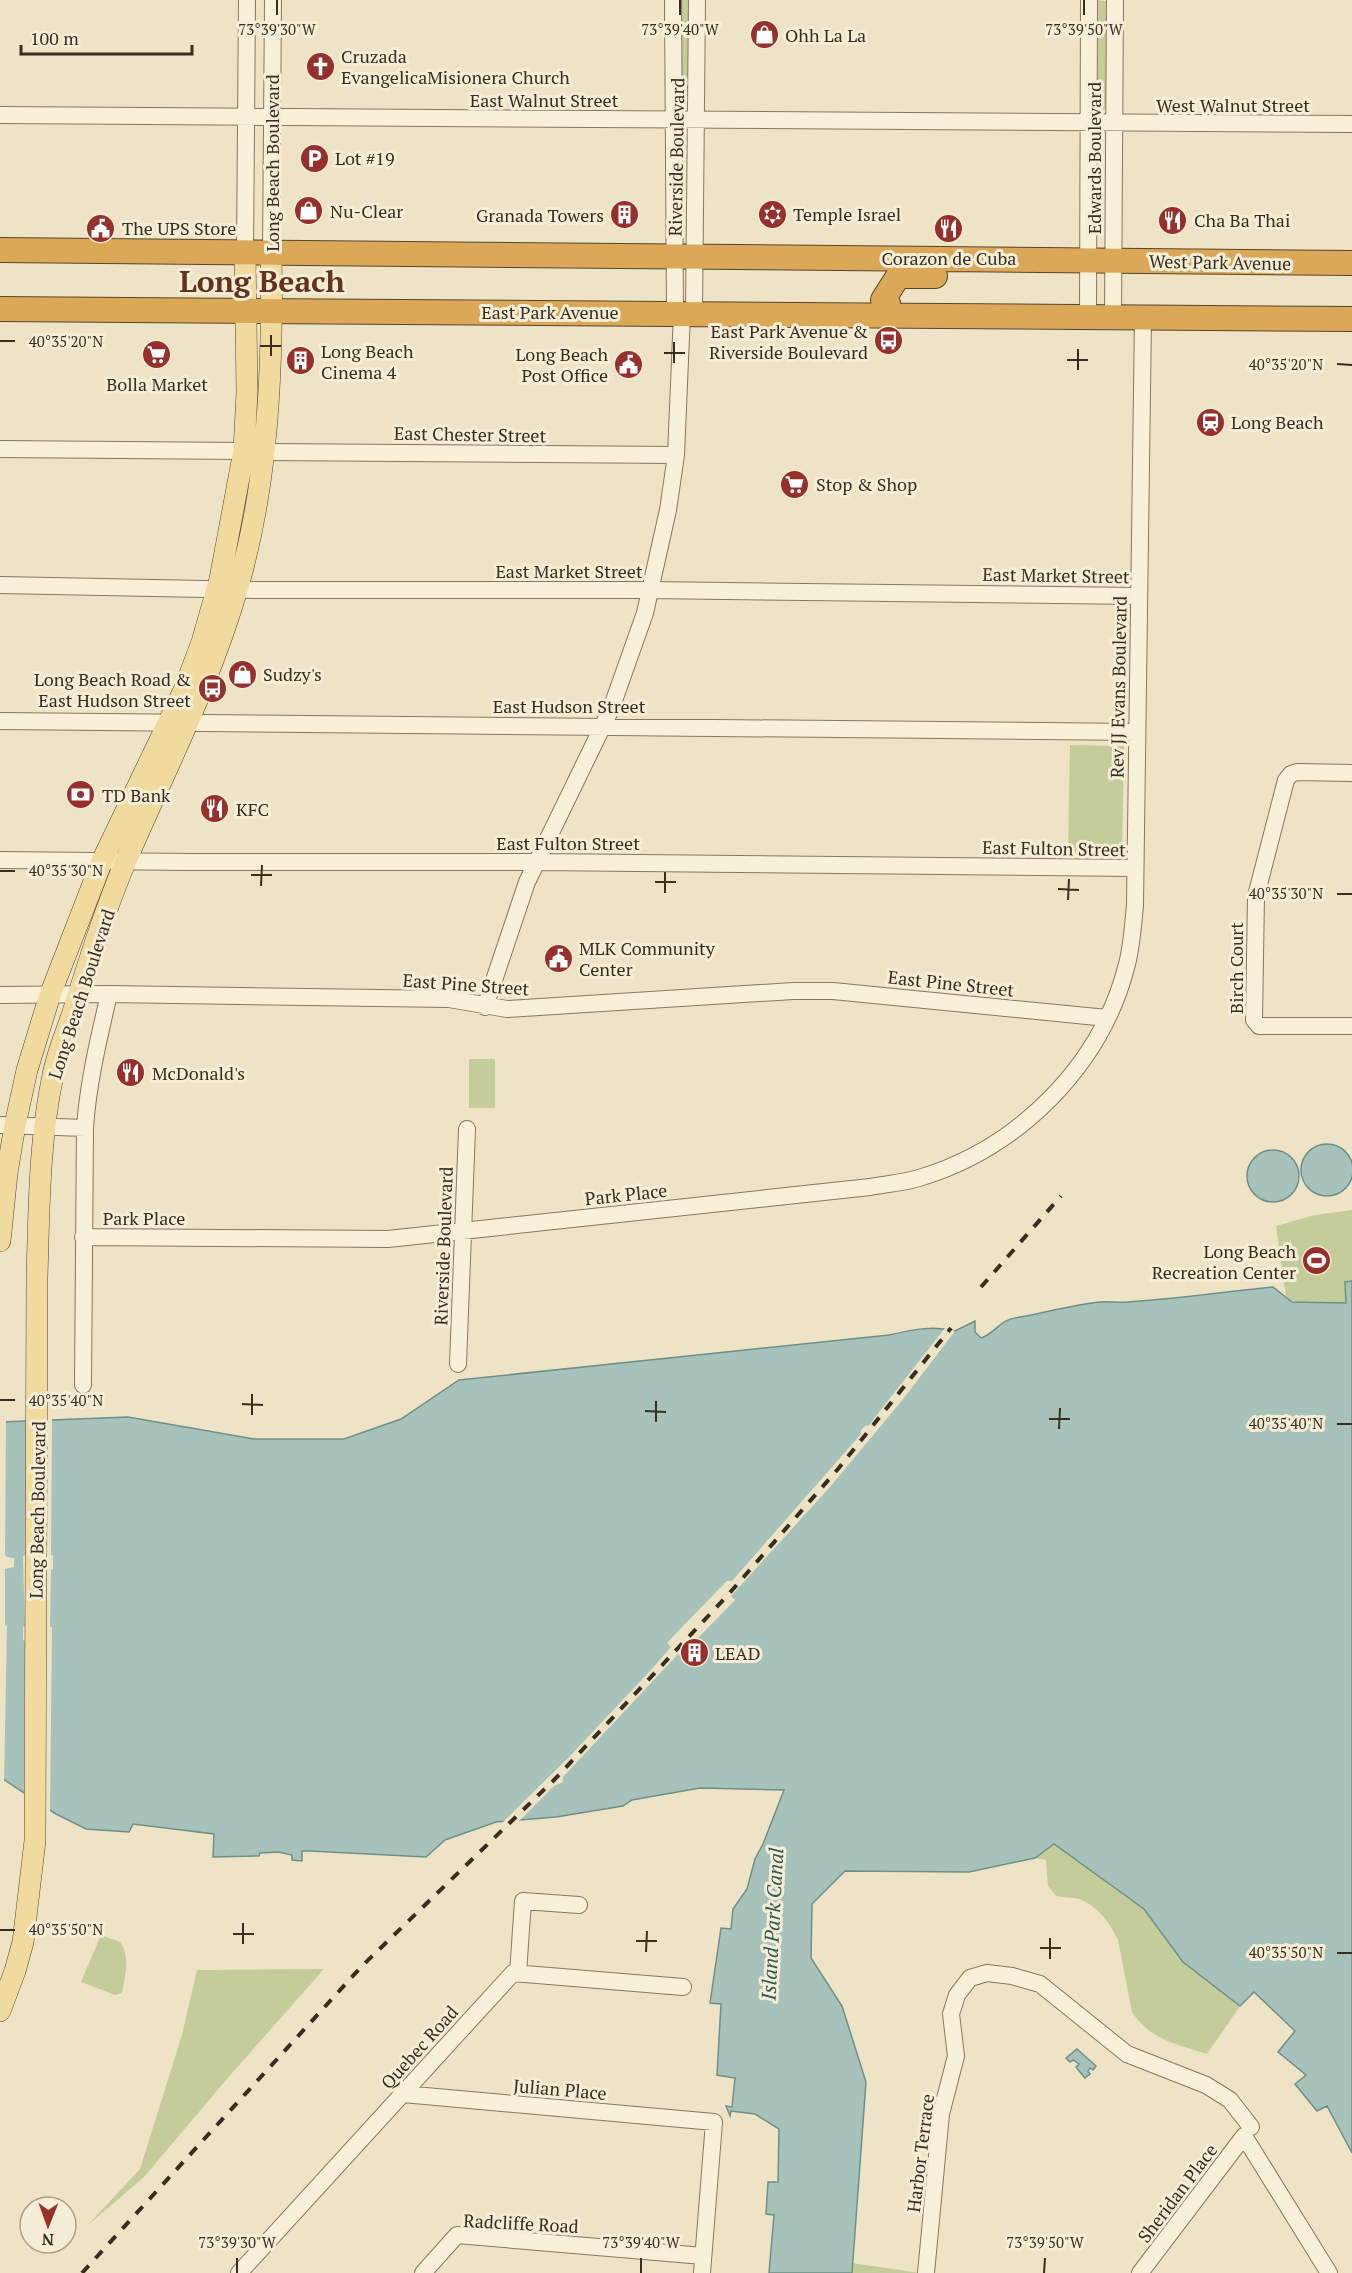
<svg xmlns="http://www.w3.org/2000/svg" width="1352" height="2273" font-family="'PT Serif',serif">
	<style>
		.green { fill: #c4cc99 }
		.water { fill: #a7c1bb; stroke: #6e9089; stroke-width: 1.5 }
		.pier { fill: #eee4c5 }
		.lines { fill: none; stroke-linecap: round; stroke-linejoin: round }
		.minor-casing { stroke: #89765c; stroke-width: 18 }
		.major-casing { stroke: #574430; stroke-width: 22 }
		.highway-casing { stroke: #574430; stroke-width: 26 }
		.minor { stroke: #f8f0d9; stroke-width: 16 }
		.major { stroke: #f0da9e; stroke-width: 21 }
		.highway { stroke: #dba858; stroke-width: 24 }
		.rail { stroke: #392d1f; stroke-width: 4; stroke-dasharray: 10 10; stroke-linecap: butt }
		.ticks { fill: none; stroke: #392d1f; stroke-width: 2 }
		.labels { text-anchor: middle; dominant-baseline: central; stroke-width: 6; stroke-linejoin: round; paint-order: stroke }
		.poi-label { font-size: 18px; fill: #392d1f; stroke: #f5edd5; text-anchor: start }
		.street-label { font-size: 18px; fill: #392d1f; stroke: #f5edd5 }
		.water-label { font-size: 20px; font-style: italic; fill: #2f5958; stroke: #f5edd5 }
		.town-label { font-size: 30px; font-weight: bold; fill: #65311f; stroke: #f5edd5 }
		.ticks-label { font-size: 15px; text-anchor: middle; fill: #392d1f; stroke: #f5edd5; stroke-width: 6; stroke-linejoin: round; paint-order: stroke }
	</style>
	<rect width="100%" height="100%" fill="#eee4c5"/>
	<path class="green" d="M 680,0 L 688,0 L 690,3 L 689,98 L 682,103 L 679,102 Z
		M 1097,0 L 1112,2 L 1107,107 L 1101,112 L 1096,111 Z
		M 1070,745 L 1124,746 L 1122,855 L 1068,854 Z
		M 469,1059 L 495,1059 L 495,1108 L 469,1108 Z
		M 1352,1210 L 1352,1304 L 1292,1302 L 1286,1297 L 1276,1226 L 1315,1215 Z
		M 1054,1844 L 1144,1909 L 1183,1962 L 1240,2006 L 1207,2054 C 1178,2045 1149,2039 1132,2012 L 1118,1940 C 1110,1923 1098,1906 1079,1899 C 1072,1897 1063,1898 1056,1896 L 1048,1886 L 1046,1860 L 1035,1858 Z
		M 101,1935 L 120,1942 C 131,1957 125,1976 122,1993 L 115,1995 L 81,1982 Z
		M 324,1969 L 226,2080 L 144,2177 L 87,2226 L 140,2169 L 182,2035 L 197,1970 Z
		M 852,2263 L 920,2273 L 852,2273 Z"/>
	<path class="water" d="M1301 1170a26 26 0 1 1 52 0a26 26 0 1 1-52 0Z
		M1247 1176a26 26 0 1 1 52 0a26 26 0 1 1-52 0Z
		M 1352,1281 L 1352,2153 L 1327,2106 L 1317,2111 L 1295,2084 L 1306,2075 L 1278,2052 L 1295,2031 L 1254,1992 L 1240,2006 L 1183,1962 L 1144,1909 L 1054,1844 L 1035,1858 L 969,1872 L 845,1871 L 812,1904 L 811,1958 L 842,2006 L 866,2082 L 852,2273 L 769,2273 L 774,2215 L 766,2214 L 768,2182 L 778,2182 L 779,2129 L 755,2114 L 731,2111 L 730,2116 L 726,2106 L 732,2107 L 735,2078 L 717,2075 L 721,2004 L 710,2003 L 721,1928 L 731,1929 L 733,1909 L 747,1889 L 755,1859 L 763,1844 L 784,1790 L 700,1788 L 632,1800 L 623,1806 L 556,1817 L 496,1822 L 445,1840 L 426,1857 L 310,1851 L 302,1851 L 302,1861 L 292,1860 L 292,1855 L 278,1852 L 260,1853 L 259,1856 L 213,1857 L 214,1834 L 133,1824 L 129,1832 L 86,1829 L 56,1814 L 0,1777 L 0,1422 L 128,1417 L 254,1439 L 344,1439 L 401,1419 L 459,1380 L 889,1335 C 911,1330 933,1325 955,1331 L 975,1321 L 975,1332 L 981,1338 C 994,1334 1000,1320 1015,1318 C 1043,1313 1072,1305 1100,1302 C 1109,1301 1118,1303 1128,1302 C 1176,1299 1225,1292 1273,1287 L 1292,1302 L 1346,1303 L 1345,1282 Z
		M 1077,2049 L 1096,2066 L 1093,2070 L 1090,2068 L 1088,2071 L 1090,2074 L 1085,2078 L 1076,2067 L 1079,2064 L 1073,2060 L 1070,2062 L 1066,2058 Z"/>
	<path class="pier" d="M 945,1328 L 955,1331 L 904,1398 L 829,1488 L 731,1596 L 735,1600 L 698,1638 L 708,1648 L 692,1666 L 678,1654 L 563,1777 L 563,1782 L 554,1786 L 517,1823 L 501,1824 L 571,1755 L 649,1672 L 671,1647 L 667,1643 L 684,1625 L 721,1587 L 727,1581 L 732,1581 L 861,1434 L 861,1430 L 865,1426 L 869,1425 Z
		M 52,1417 L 51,1555 L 53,1556 L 53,1569 L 51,1570 L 50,1627 L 52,1627 L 50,1814 L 24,1796 L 25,1641 L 23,1640 L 23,1627 L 25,1627 L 23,1556 L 26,1555 L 27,1418 Z
		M 0,1419 L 6,1419 L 5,1555 L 7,1557 L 14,1558 L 14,1567 L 5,1569 L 5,1625 L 7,1626 L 4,1783 L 0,1780 Z"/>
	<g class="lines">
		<defs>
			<path id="minor" d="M 673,0 L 675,313
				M 0,115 L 1352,124
				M 245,252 L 247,0
				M 271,252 L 273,0
				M 694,313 L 697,0
				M 1088,316 L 1089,0
				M 1113,317 L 1115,0
				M 0,449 L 244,451
				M 264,452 L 676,455
				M 0,585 L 257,590 L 649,590 L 1139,596
				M 0,721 L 1137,732
				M 1352,773 L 1297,772 L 1291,774 L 1286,780 L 1256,896 L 1254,1020 L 1259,1026 L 1352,1026
				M 0,860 L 190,862 L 538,862 L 1135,868
				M 0,995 L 109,994 L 449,999 L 507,1009 L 793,991 L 833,991 L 1107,1018
				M 485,1007 L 527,882 L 611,709 L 645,613 L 668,510 L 676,455 L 682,313
				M 0,1125 L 85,1128
				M 83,1237 L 388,1239 L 870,1187 C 886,1184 903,1183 919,1178 C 1019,1148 1102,1065 1127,964 C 1132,945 1133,925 1135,905 L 1143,317
				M 458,1364 L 467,1129
				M 83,1385 L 85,1128 C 88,1082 99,1038 109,994
				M 518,1973 L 523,1901 L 579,1905
				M 403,2094 L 714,2122 L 702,2273
				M 239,2273 L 513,1973 L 683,1987
				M 423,2273 L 457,2235 L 703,2256
				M 926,2273 L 941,2114 L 956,2056 L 951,2014 L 957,1995 L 970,1978 L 987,1973 L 1012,1976 L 1040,1984 L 1127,2054 L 1206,2085 L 1230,2100 L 1251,2127
				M 1140,2273 L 1244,2136 L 1329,2273"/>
			<path id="major" d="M 0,1241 L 7,1173 L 15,1125 L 27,1070 L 50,995 L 102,861 L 184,690 L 202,642 L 220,579 L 244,451 L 247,392 L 245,252
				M 0,2011 L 15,1971 L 23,1942 L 35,1841 L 37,1278 C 39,1210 39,1141 53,1075 C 57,1053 67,1031 74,1009 C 90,958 106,907 127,858 C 166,768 211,681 238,586 C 269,479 273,364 271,252"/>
			<path id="highway" d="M 0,250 L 1352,263
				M 0,309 L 1352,319
				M 885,315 L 888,304 L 883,300 L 897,278 L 901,276 L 935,276"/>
		</defs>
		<use href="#minor" class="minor-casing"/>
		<use href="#major" class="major-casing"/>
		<use href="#highway" class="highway-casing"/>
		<use href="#minor" class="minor"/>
		<use href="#major" class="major"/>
		<use href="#highway" class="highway"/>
		<path class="rail" d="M 981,1287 L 1061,1196
			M 82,2273 L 362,1966 L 555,1779 L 727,1596 L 838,1469 L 951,1328"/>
	</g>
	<path class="ticks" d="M 277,15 L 277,0M 680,15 L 680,0M 1084,15 L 1084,0M 0,341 L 15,341M 260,346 L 281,346M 664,353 L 685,353M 271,356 L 271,335M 1067,360 L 1088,360M 674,363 L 674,342M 1337,364 L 1352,365M 1078,370 L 1078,349M 0,871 L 15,871M 251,875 L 272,875M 655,882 L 676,882M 261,886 L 262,865M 1058,889 L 1079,890M 665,893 L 665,872M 1337,894 L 1352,894M 1068,900 L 1069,879M 0,1400 L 15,1400M 242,1404 L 263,1405M 645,1411 L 666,1412M 252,1415 L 252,1394M 1049,1419 L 1070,1419M 656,1422 L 656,1401M 1337,1424 L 1352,1424M 1059,1429 L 1060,1408M 0,1930 L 15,1930M 233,1934 L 254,1934M 636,1941 L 657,1941M 243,1944 L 243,1923M 1040,1948 L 1061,1948M 646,1952 L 647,1931M 1337,1953 L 1352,1953M 1050,1959 L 1050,1938M 237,2273 L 237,2258M 641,2273 L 641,2258M 1044,2273 L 1045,2258"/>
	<defs>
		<symbol id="shop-disc" viewBox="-11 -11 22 22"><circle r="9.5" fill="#97302c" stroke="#f5edd5"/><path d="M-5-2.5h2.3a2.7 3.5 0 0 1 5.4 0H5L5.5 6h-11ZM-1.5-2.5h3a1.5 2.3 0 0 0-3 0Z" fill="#fff"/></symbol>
		<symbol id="church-disc" viewBox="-11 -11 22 22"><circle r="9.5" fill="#97302c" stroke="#f5edd5"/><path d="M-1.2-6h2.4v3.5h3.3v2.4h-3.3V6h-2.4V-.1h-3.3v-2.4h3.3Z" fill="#fff"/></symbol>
		<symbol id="parking-disc" viewBox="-11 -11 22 22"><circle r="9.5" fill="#97302c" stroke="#f5edd5"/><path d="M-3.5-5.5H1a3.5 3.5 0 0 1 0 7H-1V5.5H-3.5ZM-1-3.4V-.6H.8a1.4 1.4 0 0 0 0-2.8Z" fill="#fff"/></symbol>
		<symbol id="synagogue-disc" viewBox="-11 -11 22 22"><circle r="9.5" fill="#97302c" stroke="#f5edd5"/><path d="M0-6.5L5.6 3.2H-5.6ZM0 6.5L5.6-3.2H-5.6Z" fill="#fff"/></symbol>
		<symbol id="building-disc" viewBox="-11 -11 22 22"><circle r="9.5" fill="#97302c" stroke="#f5edd5"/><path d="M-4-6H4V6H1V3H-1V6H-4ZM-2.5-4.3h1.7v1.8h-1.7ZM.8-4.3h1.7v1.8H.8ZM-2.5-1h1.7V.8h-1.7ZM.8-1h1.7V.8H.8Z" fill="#fff"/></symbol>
		<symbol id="restaurant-disc" viewBox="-11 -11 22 22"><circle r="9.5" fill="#97302c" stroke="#f5edd5"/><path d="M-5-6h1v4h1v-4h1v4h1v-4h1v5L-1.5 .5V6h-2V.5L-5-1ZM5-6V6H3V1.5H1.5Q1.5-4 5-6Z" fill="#fff"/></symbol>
		<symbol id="civic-disc" viewBox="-11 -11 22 22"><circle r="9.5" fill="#97302c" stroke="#f5edd5"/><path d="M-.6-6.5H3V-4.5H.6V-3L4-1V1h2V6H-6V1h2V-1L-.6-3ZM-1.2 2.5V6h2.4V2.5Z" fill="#fff"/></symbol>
		<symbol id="bus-disc" viewBox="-11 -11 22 22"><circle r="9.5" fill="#97302c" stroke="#f5edd5"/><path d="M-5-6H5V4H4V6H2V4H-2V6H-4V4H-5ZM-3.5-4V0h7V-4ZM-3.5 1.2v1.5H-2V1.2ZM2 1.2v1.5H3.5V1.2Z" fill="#fff"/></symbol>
		<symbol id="supermarket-disc" viewBox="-11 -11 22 22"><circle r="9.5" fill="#97302c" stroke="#f5edd5"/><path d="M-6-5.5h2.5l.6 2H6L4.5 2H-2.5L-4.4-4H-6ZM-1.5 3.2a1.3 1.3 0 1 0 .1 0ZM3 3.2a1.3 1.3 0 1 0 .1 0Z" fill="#fff"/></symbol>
		<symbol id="station-disc" viewBox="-11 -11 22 22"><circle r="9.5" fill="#97302c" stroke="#f5edd5"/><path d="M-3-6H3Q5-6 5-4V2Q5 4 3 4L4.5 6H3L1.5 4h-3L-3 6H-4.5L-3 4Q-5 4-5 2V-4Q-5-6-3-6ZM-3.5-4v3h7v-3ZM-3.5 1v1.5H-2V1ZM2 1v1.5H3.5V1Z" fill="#fff"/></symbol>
		<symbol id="bank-disc" viewBox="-11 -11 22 22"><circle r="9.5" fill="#97302c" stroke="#f5edd5"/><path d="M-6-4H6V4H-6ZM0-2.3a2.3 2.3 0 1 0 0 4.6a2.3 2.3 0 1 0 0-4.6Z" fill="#fff"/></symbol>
		<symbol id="stadium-disc" viewBox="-11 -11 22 22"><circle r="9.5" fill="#97302c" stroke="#f5edd5"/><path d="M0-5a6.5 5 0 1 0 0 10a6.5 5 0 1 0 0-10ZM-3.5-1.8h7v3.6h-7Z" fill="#fff"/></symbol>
	</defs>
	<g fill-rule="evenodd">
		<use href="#shop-disc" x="748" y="18" width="33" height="33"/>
		<use href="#church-disc" x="304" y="50" width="33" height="33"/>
		<use href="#parking-disc" x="298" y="142" width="33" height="33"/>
		<use href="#shop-disc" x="292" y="194" width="33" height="33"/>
		<use href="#synagogue-disc" x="756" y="198" width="33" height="33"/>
		<use href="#building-disc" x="608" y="198" width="33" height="33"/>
		<use href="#restaurant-disc" x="1156" y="204" width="33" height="33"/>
		<use href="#civic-disc" x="84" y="212" width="33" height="33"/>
		<use href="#restaurant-disc" x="932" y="212" width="33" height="33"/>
		<use href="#bus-disc" x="872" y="324" width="33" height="33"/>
		<use href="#supermarket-disc" x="140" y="338" width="33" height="33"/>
		<use href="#building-disc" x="284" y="344" width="33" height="33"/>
		<use href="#civic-disc" x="612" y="348" width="33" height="33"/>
		<use href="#station-disc" x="1194" y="406" width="33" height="33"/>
		<use href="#supermarket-disc" x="778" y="468" width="33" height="33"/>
		<use href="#shop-disc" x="226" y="658" width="33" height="33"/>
		<use href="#bus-disc" x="196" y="672" width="33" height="33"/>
		<use href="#bank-disc" x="64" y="778" width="33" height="33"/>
		<use href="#restaurant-disc" x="198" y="792" width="33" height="33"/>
		<use href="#civic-disc" x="542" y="942" width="33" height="33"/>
		<use href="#restaurant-disc" x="114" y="1056" width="33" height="33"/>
		<use href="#stadium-disc" x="1300" y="1244" width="33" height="33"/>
		<use href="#building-disc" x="678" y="1636" width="33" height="33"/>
	</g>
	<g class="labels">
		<g class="poi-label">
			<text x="785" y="35">Ohh La La</text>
			<text x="341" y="56">Cruzada<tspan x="341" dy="21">EvangelicaMisionera Church</tspan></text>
			<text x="335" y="158">Lot #19</text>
			<text x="330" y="211">Nu-Clear</text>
			<text x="793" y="214">Temple Israel</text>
			<text x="604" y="215" text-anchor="end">Granada Towers</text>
			<text x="1194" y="220">Cha Ba Thai</text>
			<text x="122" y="228">The UPS Store</text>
			<text x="949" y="258" text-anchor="middle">Corazon de Cuba</text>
			<text x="868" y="331" text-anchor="end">East Park Avenue &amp;<tspan x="868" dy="21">Riverside Boulevard</tspan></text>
			<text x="321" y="351">Long Beach<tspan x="321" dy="21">Cinema 4</tspan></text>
			<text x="608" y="354" text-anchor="end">Long Beach<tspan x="608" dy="21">Post Office</tspan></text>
			<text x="157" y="384" text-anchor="middle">Bolla Market</text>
			<text x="1231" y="422">Long Beach</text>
			<text x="816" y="484">Stop &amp; Shop</text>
			<text x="263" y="674">Sudzy's</text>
			<text x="191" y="679" text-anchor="end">Long Beach Road &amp;<tspan x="191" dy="21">East Hudson Street</tspan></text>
			<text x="102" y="795">TD Bank</text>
			<text x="236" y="809">KFC</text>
			<text x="579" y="948">MLK Community<tspan x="579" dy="21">Center</tspan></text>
			<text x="152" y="1073">McDonald's</text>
			<text x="1296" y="1251" text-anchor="end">Long Beach<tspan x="1296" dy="21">Recreation Center</tspan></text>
			<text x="715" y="1653">LEAD</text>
		</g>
		<g class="street-label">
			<text x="544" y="100">East Walnut Street</text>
			<text x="1233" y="105">West Walnut Street</text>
			<text transform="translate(676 157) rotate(-89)">Riverside Boulevard</text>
			<text transform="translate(1094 158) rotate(-90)">Edwards Boulevard</text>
			<text transform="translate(272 163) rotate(-90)">Long Beach Boulevard</text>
			<text transform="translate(1220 262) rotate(1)">West Park Avenue</text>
			<text x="550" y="312">East Park Avenue</text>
			<text transform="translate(470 434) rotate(1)">East Chester Street</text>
			<text x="569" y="571">East Market Street</text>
			<text transform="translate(1056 575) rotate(1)">East Market Street</text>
			<text transform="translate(1118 687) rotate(-89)">Rev JJ Evans Boulevard</text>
			<text x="569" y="706">East Hudson Street</text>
			<text x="568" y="843">East Fulton Street</text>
			<text transform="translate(1054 848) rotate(1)">East Fulton Street</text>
			<text transform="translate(1236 968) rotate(-90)">Birch Court</text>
			<text transform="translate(951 983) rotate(6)">East Pine Street</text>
			<text transform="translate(466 984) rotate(4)">East Pine Street</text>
			<text transform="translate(81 994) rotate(-72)">Long Beach Boulevard</text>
			<text transform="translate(626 1194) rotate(-6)">Park Place</text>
			<text x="144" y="1218">Park Place</text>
			<text transform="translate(443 1246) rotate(-88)">Riverside Boulevard</text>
			<text transform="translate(37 1510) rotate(-89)">Long Beach Boulevard</text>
			<text transform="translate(419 2047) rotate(-48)">Quebec Road</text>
			<text transform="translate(560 2089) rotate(5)">Julian Place</text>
			<text transform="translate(920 2153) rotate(-83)">Harbor Terrace</text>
			<text transform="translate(1177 2193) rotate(-53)">Sheridan Place</text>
			<text transform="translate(521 2223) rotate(3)">Radcliffe Road</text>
		</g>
		<g class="water-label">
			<text transform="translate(772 1924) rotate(-87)">Island Park Canal</text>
		</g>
		<g class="town-label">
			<text x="262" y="281">Long Beach</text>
		</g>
	</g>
	<g class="ticks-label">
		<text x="277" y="35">73°39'30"W</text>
		<text x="680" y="35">73°39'40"W</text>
		<text x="1084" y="35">73°39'50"W</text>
		<text x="66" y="347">40°35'20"N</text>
		<text x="1286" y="370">40°35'20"N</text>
		<text x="66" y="876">40°35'30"N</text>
		<text x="1286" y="899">40°35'30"N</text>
		<text x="66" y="1406">40°35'40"N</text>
		<text x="1286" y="1429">40°35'40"N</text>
		<text x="66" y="1935">40°35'50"N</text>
		<text x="1286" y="1958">40°35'50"N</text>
		<text x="237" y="2248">73°39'30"W</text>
		<text x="641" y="2248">73°39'40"W</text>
		<text x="1045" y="2248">73°39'50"W</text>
	</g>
	<g transform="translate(48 2225) rotate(181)"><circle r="28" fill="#f5edd5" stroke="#aaa08c" stroke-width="1.5"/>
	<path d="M0-4.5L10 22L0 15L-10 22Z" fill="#97302c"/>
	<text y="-9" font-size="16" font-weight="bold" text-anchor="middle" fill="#392d1f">N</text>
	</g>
	<path d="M21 45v9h171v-9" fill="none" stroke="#392d1f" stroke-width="3"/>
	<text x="30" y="45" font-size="18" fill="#392d1f" stroke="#f5edd5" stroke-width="4.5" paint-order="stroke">100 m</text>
</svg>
